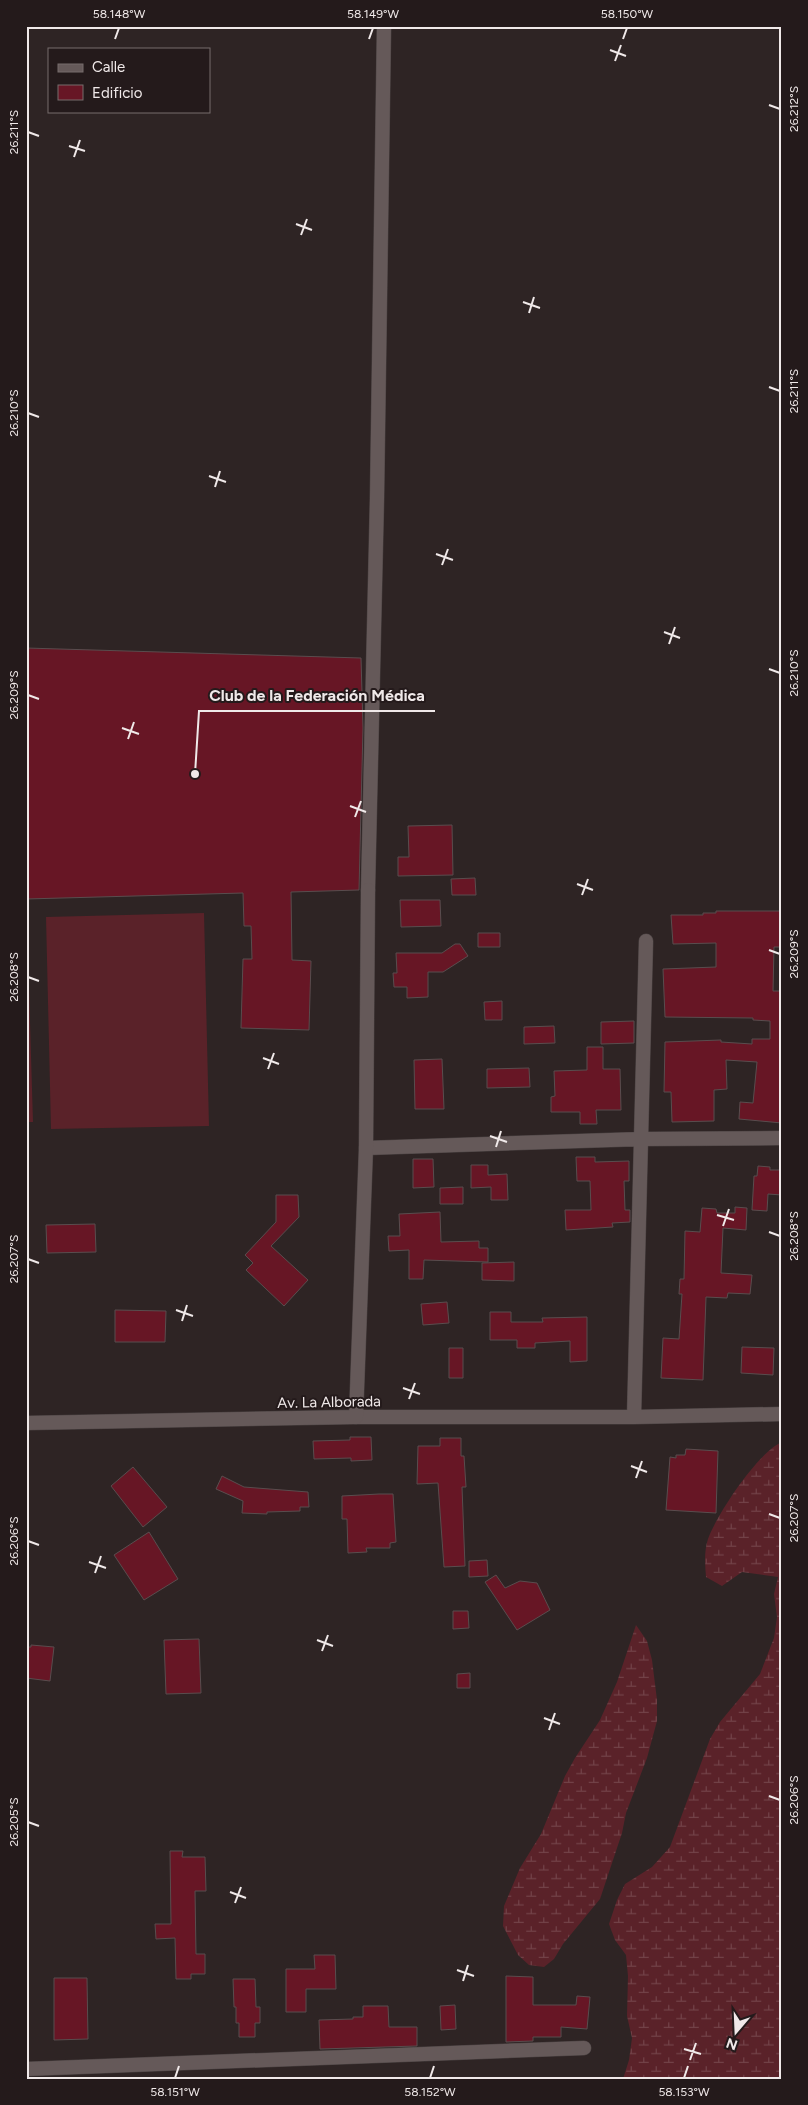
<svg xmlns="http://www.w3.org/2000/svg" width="808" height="2105" font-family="Figtree,sans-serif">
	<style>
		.wetland { fill: url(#wetland-marsh) }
		.pitch { fill: #5a2229 }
		.building { fill: #671625; stroke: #594d4e }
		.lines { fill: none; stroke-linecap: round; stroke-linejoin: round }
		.minor-casing { stroke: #4a4242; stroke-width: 15 }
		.secondary-casing { stroke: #4a4242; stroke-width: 15 }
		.minor { stroke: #655959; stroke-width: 14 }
		.secondary { stroke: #655959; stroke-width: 14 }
		.ticks { fill: none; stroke: #f0e9e9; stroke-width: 2 }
		.labels { text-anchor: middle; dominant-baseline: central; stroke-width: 4; stroke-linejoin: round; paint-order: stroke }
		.street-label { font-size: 15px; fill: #f0e9e9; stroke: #241a1b }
		.leader { fill: none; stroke: #f0e9e9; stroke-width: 2 }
		.callout-dot { fill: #f0e9e9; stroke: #241a1b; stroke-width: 2 }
		.callout-label { font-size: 16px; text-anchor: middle; font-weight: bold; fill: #f0e9e9; stroke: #241a1b; stroke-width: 4; stroke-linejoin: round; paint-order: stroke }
		.neatline { fill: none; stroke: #f0e9e9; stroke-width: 2 }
		.ticks-label { font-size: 12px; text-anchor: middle; fill: #f0e9e9 }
	</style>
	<defs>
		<pattern id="wetland-marsh" width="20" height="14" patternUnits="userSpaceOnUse" patternTransform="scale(1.25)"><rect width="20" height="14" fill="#5a2229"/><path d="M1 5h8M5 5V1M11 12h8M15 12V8" fill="none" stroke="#724248"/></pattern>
	</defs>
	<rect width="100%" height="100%" fill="#2e2424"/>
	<path class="wetland" d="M 782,1442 L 782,2079 L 623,2079 L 629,2060 L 632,2038 L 627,2016 L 628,1976 L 626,1955 L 615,1940 L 609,1924 L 617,1900 L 625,1884 L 652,1867 L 670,1847 L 710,1739 L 720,1722 L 760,1674 L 774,1638 L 777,1617 L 774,1594 L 778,1577 L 742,1572 L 722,1586 L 706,1577 C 705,1564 704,1551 708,1539 C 717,1514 758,1452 782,1442 Z
		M 636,1625 L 647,1641 L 652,1660 L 657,1700 L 657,1721 L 647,1758 L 626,1813 L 622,1833 L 600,1899 L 563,1944 L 554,1959 L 544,1967 L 529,1965 L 518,1955 L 503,1926 L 504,1906 L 520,1868 L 541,1834 L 565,1776 L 575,1758 L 600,1720 L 617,1682 Z"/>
	<path class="pitch" d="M 204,913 L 209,1126 L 51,1129 L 46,917 Z
		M 26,921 L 27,921 L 33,1122 L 26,1122 Z"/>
	<path class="building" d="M 26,648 L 361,658 L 363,728 L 359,890 L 291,892 L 292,960 L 311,961 L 309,1030 L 241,1028 L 243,959 L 252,959 L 251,926 L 244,926 L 243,893 L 26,899 Z
		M 452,825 L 453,875 L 398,876 L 398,857 L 409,857 L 408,826 Z
		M 475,878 L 476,895 L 452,895 L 451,879 Z
		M 400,900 L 440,900 L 441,926 L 401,927 Z
		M 716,911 L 782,911 L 782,947 L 774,947 L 773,991 L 782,991 L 782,1123 L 739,1119 L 740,1102 L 753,1103 L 757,1062 L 726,1060 L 727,1089 L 714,1090 L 714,1121 L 672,1122 L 671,1092 L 664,1092 L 665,1042 L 721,1040 L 721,1042 L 752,1044 L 752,1039 L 770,1039 L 770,1021 L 753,1020 L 753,1018 L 665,1017 L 663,969 L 716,967 L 716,943 L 673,944 L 671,915 L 703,915 L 703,913 L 716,913 Z
		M 478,933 L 500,933 L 500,947 L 478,947 Z
		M 455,944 L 460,944 L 468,956 L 443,972 L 428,972 L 428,997 L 407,998 L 407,987 L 394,987 L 393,973 L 397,973 L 396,953 L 442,953 Z
		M 502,1001 L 502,1020 L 485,1020 L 484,1002 Z
		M 634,1021 L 634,1043 L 601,1044 L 601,1022 Z
		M 554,1026 L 555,1043 L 524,1044 L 524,1027 Z
		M 587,1047 L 603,1047 L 603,1069 L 620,1069 L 621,1110 L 596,1110 L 597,1124 L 580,1124 L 580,1112 L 551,1112 L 551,1097 L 555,1096 L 554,1071 L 587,1070 Z
		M 442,1059 L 444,1109 L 415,1109 L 414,1060 Z
		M 529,1068 L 530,1087 L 487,1088 L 487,1069 Z
		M 576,1157 L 595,1157 L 595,1162 L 629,1161 L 629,1181 L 624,1181 L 625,1210 L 630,1210 L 630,1222 L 612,1223 L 613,1227 L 566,1230 L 565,1210 L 591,1210 L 590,1181 L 577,1181 Z
		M 413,1159 L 433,1159 L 434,1187 L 413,1188 Z
		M 471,1165 L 488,1165 L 488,1175 L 507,1174 L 508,1200 L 491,1200 L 491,1187 L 471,1188 Z
		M 758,1166 L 770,1167 L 770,1170 L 782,1170 L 782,1195 L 768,1194 L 767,1211 L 752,1210 L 754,1176 L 757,1176 Z
		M 463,1187 L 463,1204 L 440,1204 L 440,1188 Z
		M 276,1195 L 298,1195 L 299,1217 L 271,1246 L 308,1280 L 284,1306 L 246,1270 L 253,1263 L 245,1255 L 276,1222 Z
		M 735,1207 L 747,1208 L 746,1230 L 723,1228 L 721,1273 L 752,1275 L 750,1294 L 728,1293 L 727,1298 L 706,1297 L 703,1380 L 661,1378 L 663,1338 L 679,1339 L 682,1294 L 679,1294 L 680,1279 L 684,1279 L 685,1231 L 700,1232 L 702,1208 L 716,1209 L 717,1213 L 735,1213 Z
		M 440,1212 L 441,1242 L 479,1241 L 479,1248 L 488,1248 L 488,1262 L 424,1260 L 423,1279 L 409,1279 L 409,1250 L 389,1251 L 388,1236 L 400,1236 L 399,1214 Z
		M 95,1224 L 96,1252 L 47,1253 L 46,1225 Z
		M 514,1262 L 514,1281 L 482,1280 L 482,1263 Z
		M 447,1302 L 449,1323 L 423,1325 L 421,1304 Z
		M 115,1310 L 166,1311 L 165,1342 L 115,1342 Z
		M 490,1312 L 511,1312 L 511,1322 L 543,1322 L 542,1318 L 587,1317 L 587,1361 L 570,1362 L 570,1341 L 535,1343 L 535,1348 L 517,1348 L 517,1340 L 490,1340 Z
		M 742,1347 L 774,1348 L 773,1375 L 741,1373 Z
		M 449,1348 L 463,1348 L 463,1378 L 449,1378 Z
		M 350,1437 L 371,1437 L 372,1460 L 351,1461 L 351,1458 L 314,1459 L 313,1441 L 350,1440 Z
		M 440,1438 L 461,1438 L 461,1456 L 464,1456 L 466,1487 L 462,1487 L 465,1566 L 444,1567 L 438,1483 L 417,1484 L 418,1446 L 440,1446 Z
		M 686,1449 L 718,1451 L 716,1513 L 666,1510 L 670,1457 L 676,1458 L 676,1455 L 685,1455 Z
		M 133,1467 L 167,1507 L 143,1527 L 111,1486 Z
		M 222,1476 L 244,1487 L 308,1492 L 309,1507 L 300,1507 L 300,1511 L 267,1512 L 267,1514 L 242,1513 L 243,1501 L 216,1489 Z
		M 379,1494 L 393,1494 L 396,1542 L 390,1543 L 390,1548 L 366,1548 L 367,1552 L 348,1553 L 347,1519 L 342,1519 L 342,1496 Z
		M 149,1532 L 178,1579 L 144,1600 L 114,1555 Z
		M 487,1560 L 488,1576 L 469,1577 L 469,1561 Z
		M 496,1575 L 505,1588 L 520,1581 L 537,1583 L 550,1610 L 517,1630 L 485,1582 Z
		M 453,1611 L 468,1611 L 469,1628 L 453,1629 Z
		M 199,1639 L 201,1693 L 166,1694 L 164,1640 Z
		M 31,1645 L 54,1647 L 50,1681 L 26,1678 L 27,1647 L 31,1647 Z
		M 470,1673 L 470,1688 L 457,1688 L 457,1674 Z
		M 170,1851 L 183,1851 L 182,1857 L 205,1857 L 206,1891 L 195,1891 L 196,1954 L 205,1954 L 205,1974 L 191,1974 L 191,1979 L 176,1979 L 175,1938 L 156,1939 L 155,1924 L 171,1924 Z
		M 314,1955 L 335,1955 L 336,1989 L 306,1989 L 306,2012 L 286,2012 L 286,1969 L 315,1969 Z
		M 506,1976 L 533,1977 L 533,2005 L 576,2005 L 577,1996 L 590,1997 L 587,2029 L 561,2027 L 561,2037 L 533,2037 L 533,2041 L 506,2042 Z
		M 54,1978 L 87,1978 L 88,2039 L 54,2040 Z
		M 233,1979 L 255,1979 L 256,2007 L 260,2007 L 260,2023 L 255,2023 L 255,2037 L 239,2037 L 239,2023 L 236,2023 L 236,2007 L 234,2007 Z
		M 455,2005 L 456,2029 L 441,2030 L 440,2006 Z
		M 363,2006 L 388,2006 L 389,2027 L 417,2027 L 417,2046 L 320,2049 L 319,2020 L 353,2019 L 353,2017 L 363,2017 Z"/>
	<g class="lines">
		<defs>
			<path id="minor" d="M 368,890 L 377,498 L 384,26
				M 366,1148 L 642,1139 L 782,1138
				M 356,1417 L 634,1417 L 782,1414
				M 634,1417 L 646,941
				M 26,2069 L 584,2048"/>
			<path id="secondary" d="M 26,1423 L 356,1417 L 366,1148 L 368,890"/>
		</defs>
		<use href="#minor" class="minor-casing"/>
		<use href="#secondary" class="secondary-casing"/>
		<use href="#minor" class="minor"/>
		<use href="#secondary" class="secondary"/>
	</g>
	<path class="ticks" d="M 115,39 L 119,28M 369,39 L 373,28M 623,39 L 627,28M 610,50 L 626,56M 615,61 L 621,45M 769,105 L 780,109M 28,132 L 39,136M 69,146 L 85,151M 74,157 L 80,140M 296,224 L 312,230M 301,235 L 307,219M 523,302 L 540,308M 529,313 L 534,297M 769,387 L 780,391M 28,413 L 39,417M 209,476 L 226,482M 215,487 L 220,471M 436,554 L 453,560M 442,565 L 448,549M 664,632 L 680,638M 669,644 L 675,627M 769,669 L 780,673M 28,695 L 39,699M 122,728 L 139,734M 128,739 L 134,722M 350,806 L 366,812M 355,817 L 361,801M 577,884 L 593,890M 582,895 L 588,879M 769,950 L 780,954M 28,977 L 39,981M 263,1058 L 279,1064M 268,1069 L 274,1053M 490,1136 L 507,1142M 496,1147 L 501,1131M 717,1215 L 734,1220M 723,1226 L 729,1209M 769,1232 L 780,1236M 28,1259 L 39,1263M 176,1310 L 193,1316M 182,1321 L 187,1305M 403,1388 L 420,1394M 409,1399 L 415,1383M 631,1466 L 647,1472M 636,1478 L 642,1461M 769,1514 L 780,1518M 28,1541 L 39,1545M 89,1562 L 106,1568M 95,1573 L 101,1556M 317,1640 L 333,1646M 322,1651 L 328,1635M 544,1718 L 560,1724M 549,1730 L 555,1713M 769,1796 L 780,1800M 28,1822 L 39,1826M 230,1892 L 246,1898M 235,1903 L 241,1887M 457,1970 L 474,1976M 463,1981 L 468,1965M 684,2049 L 701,2054M 690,2060 L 696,2043M 175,2078 L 179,2066M 430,2078 L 434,2066M 684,2078 L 688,2066"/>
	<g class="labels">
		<g class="street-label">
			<text transform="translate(329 1402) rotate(-1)">Av. La Alborada</text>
		</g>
	</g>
	<path class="leader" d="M195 774L199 711H435"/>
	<circle class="callout-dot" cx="195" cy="774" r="5"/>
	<g class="callout-label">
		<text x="317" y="701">Club de la Federación Médica</text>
	</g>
	<rect width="808" height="2105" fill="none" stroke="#241a1b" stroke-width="55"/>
	<rect x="48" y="48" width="162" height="65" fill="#241a1b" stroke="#766d6d"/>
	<rect x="58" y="64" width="25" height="8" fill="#655959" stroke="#766d6d"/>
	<text x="92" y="72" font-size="15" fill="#f0e9e9">Calle</text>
	<rect x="58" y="85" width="25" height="15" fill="#671625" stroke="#766d6d"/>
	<text x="92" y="98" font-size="15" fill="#f0e9e9">Edificio</text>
	<g transform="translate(736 2032) rotate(199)" stroke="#241a1b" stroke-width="4" paint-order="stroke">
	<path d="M0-4L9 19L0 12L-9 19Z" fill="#f0e9e9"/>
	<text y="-8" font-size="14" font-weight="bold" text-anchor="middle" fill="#f0e9e9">N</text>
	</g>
	<rect x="28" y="28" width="752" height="2050" class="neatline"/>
	<g class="ticks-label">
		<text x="119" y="18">58.148°W</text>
		<text x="373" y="18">58.149°W</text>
		<text x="627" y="18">58.150°W</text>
		<text transform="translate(794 109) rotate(-90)" y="4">26.212°S</text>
		<text transform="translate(14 132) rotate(-90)" y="4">26.211°S</text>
		<text transform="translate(794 391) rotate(-90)" y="4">26.211°S</text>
		<text transform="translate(14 413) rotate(-90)" y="4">26.210°S</text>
		<text transform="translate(794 673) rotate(-90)" y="4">26.210°S</text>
		<text transform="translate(14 695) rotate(-90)" y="4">26.209°S</text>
		<text transform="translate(794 954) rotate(-90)" y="4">26.209°S</text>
		<text transform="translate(14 977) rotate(-90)" y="4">26.208°S</text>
		<text transform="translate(794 1236) rotate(-90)" y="4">26.208°S</text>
		<text transform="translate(14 1259) rotate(-90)" y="4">26.207°S</text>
		<text transform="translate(794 1518) rotate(-90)" y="4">26.207°S</text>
		<text transform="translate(14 1541) rotate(-90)" y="4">26.206°S</text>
		<text transform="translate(794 1800) rotate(-90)" y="4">26.206°S</text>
		<text transform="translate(14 1822) rotate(-90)" y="4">26.205°S</text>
		<text x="175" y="2096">58.151°W</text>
		<text x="430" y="2096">58.152°W</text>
		<text x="684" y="2096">58.153°W</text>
	</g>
</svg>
